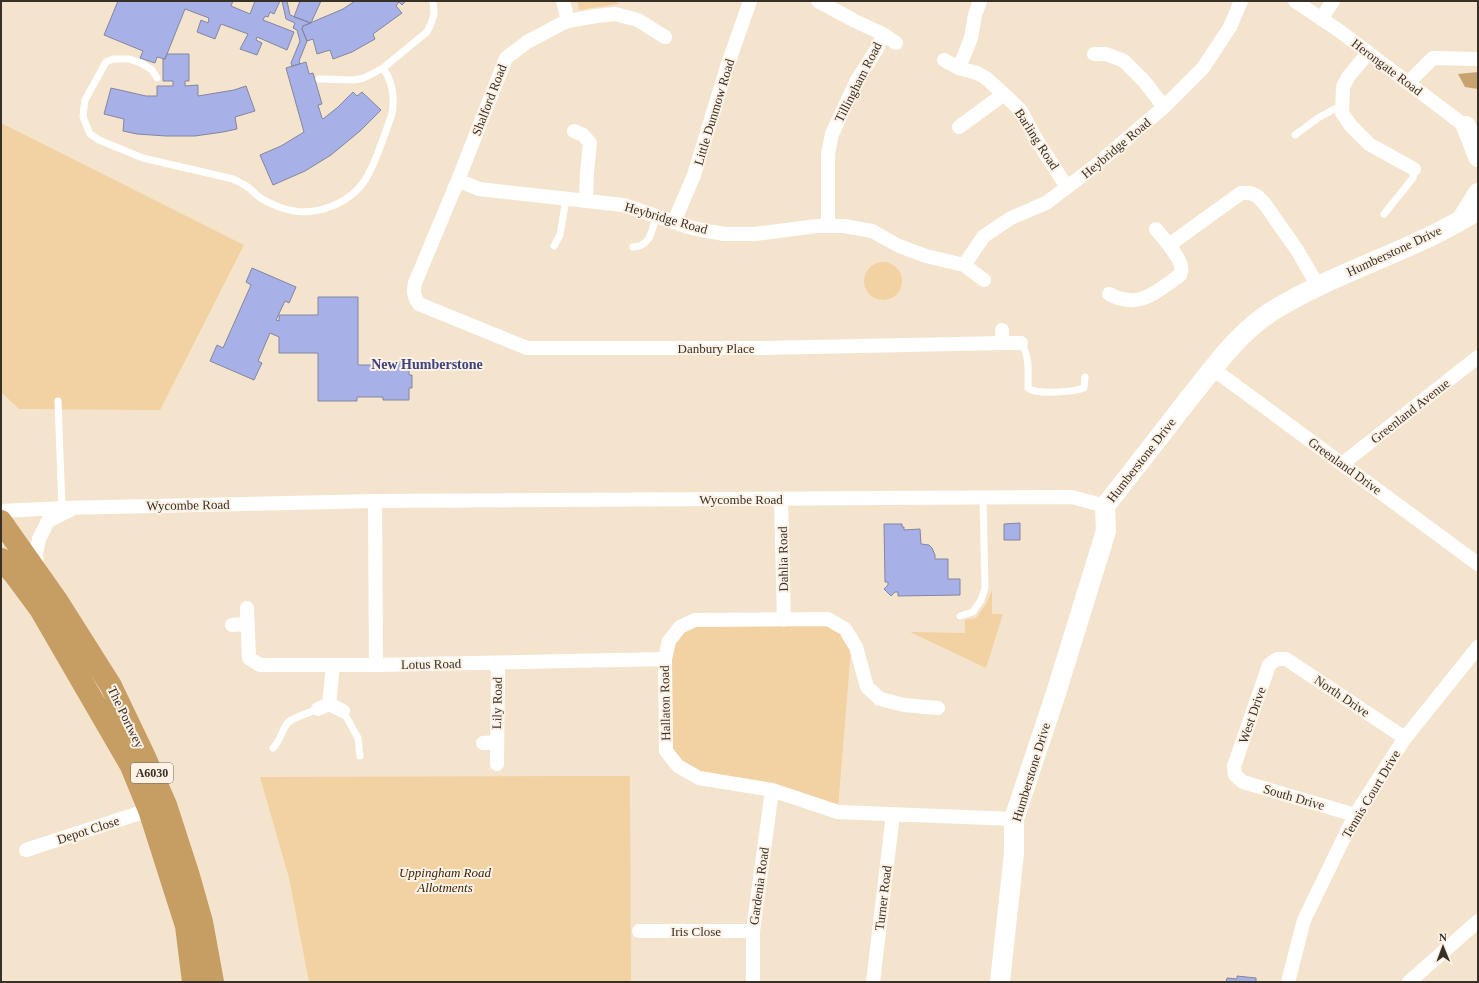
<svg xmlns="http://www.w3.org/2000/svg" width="1479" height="983" font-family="'Times New Roman',serif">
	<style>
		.green { fill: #f2d1a3 }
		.water { fill: #c7a36f }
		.building { fill: #a8b0e8; stroke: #82869e }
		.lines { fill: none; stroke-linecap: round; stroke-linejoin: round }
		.lane { stroke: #fff; stroke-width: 7 }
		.street { stroke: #fff; stroke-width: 14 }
		.secondary { stroke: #fff; stroke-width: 20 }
		.highway { stroke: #c69d62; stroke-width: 22 }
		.labels { text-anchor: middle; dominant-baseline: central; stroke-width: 4; stroke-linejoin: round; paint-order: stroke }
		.shield { fill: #fdf2e5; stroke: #726a60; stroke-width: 1 }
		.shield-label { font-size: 12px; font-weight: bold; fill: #373027 }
		.street-label { font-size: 13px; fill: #373027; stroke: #fdf2e5 }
		.park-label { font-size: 13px; font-style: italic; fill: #382810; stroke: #fdf2e5 }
		.neighbourhood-label { font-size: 14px; font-weight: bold; fill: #3e427e; stroke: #fdf2e5 }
	</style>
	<rect width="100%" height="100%" fill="#f5e4cd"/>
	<path class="green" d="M 577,1 L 617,1 L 618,4 L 579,10 Z
		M 1,123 L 244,245 L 160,410 L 19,409 L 1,392 Z
		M864 281a19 19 0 1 1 38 0a19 19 0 1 1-38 0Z
		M 992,590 L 992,614 L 1003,614 L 986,668 L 910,632 L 965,633 L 965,620 L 976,618 L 986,604 Z
		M 696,624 L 827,624 L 841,632 L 851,649 L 838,808 L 700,774 L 679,763 L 670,749 L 669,660 L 673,642 L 683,629 Z
		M 630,776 L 631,982 L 309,982 L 289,878 L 260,777 Z"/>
	<path class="water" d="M 1478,72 L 1478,89 L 1465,87 L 1458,74 Z"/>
	<path class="building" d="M 118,1 L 233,1 L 231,6 L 250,14 L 255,1 L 280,1 L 274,14 L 270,12 L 268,17 L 265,16 L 263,20 L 294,32 L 287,50 L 257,37 L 256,40 L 262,43 L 257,55 L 240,49 L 248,34 L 221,24 L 215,39 L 197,32 L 201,20 L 208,23 L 209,18 L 185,9 L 165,59 L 157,57 L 155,63 L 140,58 L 143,51 L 104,35 Z
		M 282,1 L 287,1 L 290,15 L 311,23 L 303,26 L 302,29 L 307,41 L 299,61 L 300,64 L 292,66 L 291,63 L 300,41 L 297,30 L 293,28 L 295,23 L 286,19 Z
		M 300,1 L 321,1 L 311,23 L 294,17 Z
		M 355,1 L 406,1 L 402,5 L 399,2 L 396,6 L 402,13 L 373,34 L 375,39 L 352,52 L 333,59 L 330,50 L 317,54 L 313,39 L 307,41 L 302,29 L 303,26 L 343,9 Z
		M 167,54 L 189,54 L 189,81 L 185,81 L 185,86 L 198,85 L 198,96 L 234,90 L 246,86 L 255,111 L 235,117 L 237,129 L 223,132 L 195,136 L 166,136 L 137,134 L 123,131 L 124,119 L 104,114 L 111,88 L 146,96 L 157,96 L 157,86 L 173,86 L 173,81 L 163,81 L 163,59 L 165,59 Z
		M 306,62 L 309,74 L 313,73 L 322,104 L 318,105 L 322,118 L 323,119 L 338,107 L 353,92 L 357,96 L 362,92 L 381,110 L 360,131 L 331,155 L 305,171 L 273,185 L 260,155 L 281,146 L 304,132 L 286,68 Z
		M 252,268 L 296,287 L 289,303 L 285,301 L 276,320 L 279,321 L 279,315 L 318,315 L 318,297 L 358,297 L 358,365 L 379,365 L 379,362 L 409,362 L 409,375 L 412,375 L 412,388 L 409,388 L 409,400 L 383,400 L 383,397 L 357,397 L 357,401 L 318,401 L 318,353 L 279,353 L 279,337 L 270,333 L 258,361 L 262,363 L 254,380 L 210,361 L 217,345 L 223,348 L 251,285 L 246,282 Z
		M 1020,523 L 1020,540 L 1004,540 L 1004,524 Z
		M 884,524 L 902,524 L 902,527 L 904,527 L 904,530 L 920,529 L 921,544 L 929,545 L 932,548 L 935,555 L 935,559 L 948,559 L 948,579 L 960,579 L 960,595 L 898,596 L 898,592 L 895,592 L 891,596 L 884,589 L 888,585 L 888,582 L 885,582 Z
		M 1237,976 L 1256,978 L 1256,982 L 1226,982 L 1227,978 L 1237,979 Z"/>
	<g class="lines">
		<path class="lane" d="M 157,78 L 152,70 L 141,63 L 129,59 L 113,59 L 106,62 L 85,100 L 84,107 L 83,117 L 90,134 L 99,140 L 143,158 L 233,179 C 237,181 242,183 246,186 C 250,188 254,193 258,196 C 264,201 272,204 279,207 C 313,220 355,204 370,171 C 379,153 385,133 392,114 C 395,97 393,82 383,68
			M 319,79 L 353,80 L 364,78 L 383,68 L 427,32 L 431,24 L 434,14 L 433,1
			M 1295,135 L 1318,118 L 1342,105
			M 1384,214 L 1413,178 L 1414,169
			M 554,246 L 560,235 L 566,199
			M 633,247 C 651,246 652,230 656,216
			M 1021,343 C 1030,356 1028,373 1028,388 C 1036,395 1073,392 1084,388 L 1085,377
			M 58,401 L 62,508
			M 960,616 L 973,612 L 981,600 L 985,588 L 983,497
			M 343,711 L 358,738 L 360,756
			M 273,748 C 280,741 281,733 286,725 C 290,718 309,713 318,709"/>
		<path class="street" d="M 563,1 L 568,21
			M 818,1 L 855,21 L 883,34 L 896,43
			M 1295,1 L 1341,32 L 1473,132
			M 1321,19 L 1333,1
			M 665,37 L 638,20 L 615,14 L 596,16 L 568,21 L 561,24 L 527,42 L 506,58 L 458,180 L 415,283 C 413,292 414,297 419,304 L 527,348 L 764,348 L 1002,343 L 1021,343
			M 1368,53 L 1348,77 L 1343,87 L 1342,113 L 1351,126 L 1369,144 L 1414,169
			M 1094,54 L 1106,54 L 1124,61 L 1144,81 L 1164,107
			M 944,60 L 959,68 L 977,73 L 986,78 L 1009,99 L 1021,111 L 1036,139 L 1067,187
			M 959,68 L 971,38 L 975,15 L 980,1
			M 1408,83 L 1433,58 L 1478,59
			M 959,127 L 1004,94
			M 574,131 L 583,135 L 590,143 L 587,172 L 586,201
			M 458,180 L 479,189 L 623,205 L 692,228 L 724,234 L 755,234 L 817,226 L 844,226 L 872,231 L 899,246 L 926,256 L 964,265 L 984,280
			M 674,222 L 694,175 L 727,67 L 750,1
			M 828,226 L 828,154 L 832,134 L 857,80 L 877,49 L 883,34
			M 1156,229 L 1169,245
			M 964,265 L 984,236 L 1011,218 L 1046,203 L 1095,166 L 1164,107 L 1203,68 L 1230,27 L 1241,1
			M 1109,294 C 1139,310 1156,292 1180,275 C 1185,265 1175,254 1169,245 L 1241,193 L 1250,193 L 1257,196 L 1264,203 L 1297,250 L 1318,286
			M 1002,330 L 1002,343
			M 1213,369 L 1478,564
			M 1342,464 L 1478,357
			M 781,499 L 784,620
			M 375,501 L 376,665
			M 1,511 L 62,508 L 375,501 L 1072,497 L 1105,506
			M 37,571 L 36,554 L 39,539 L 48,521 L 70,510
			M 247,608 L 249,658 L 260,665 L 376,665 L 665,659
			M 232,625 L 248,624
			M 329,704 L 333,665
			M 938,708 L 904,705 L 880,699 L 867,687 L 856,647 L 845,629 L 828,619 L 695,620 L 680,627 L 669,641 L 665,659 L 666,751 L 678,766 L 699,778 L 772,790 L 838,812 L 1014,819
			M 318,709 L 329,704 L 343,711
			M 483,743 L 497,742
			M 497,764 L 498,663
			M 1355,815 L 1243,782 L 1235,775 L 1234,766 L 1269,665 L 1277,659 L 1286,659 L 1405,738
			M 26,850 L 149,810
			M 639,931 L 753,931
			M 753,982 L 753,931 L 772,790
			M 873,982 L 893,814
			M 1288,982 L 1304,920 L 1355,815 L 1405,738 L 1478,647
			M 1409,982 L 1478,921"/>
		<path class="secondary" d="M 1466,126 L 1478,157
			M 1462,219 L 1478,193
			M 1000,982 L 1014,853 L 1014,819 L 1056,693 L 1106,531 L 1105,506 C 1133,471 1160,436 1187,401 C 1213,369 1238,332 1274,310 C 1339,270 1414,251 1478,210"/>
		<path class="highway" d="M 1,521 L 56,599 L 111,686 L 144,755 L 166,805 L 189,876 L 202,922 L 213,982
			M 1,559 L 14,574 L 40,609 L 131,766 L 149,810 L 186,926 L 193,982"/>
	</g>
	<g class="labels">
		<rect class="shield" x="131" y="763" width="42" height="20" rx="3"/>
		<g class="shield-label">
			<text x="152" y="773">A6030</text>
		</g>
		<g class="street-label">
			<text transform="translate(1387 67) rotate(37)">Herongate Road</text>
			<text transform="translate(858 82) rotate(-63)">Tillingham Road</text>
			<text transform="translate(489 100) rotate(-69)">Shalford Road</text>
			<text transform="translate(714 112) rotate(-73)">Little Dunmow Road</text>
			<text transform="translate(1037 139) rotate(57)">Barling Road</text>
			<text transform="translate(1116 148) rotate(-40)">Heybridge Road</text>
			<text transform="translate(666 218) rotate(16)">Heybridge Road</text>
			<text transform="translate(1394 251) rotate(-25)">Humberstone Drive</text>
			<text x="716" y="348">Danbury Place</text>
			<text transform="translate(1410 411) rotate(-38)">Greenland Avenue</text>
			<text transform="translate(1141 460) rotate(-52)">Humberstone Drive</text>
			<text transform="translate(1345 466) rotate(36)">Greenland Drive</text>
			<text x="741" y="499">Wycombe Road</text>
			<text transform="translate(188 505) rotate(-1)">Wycombe Road</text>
			<text transform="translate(783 559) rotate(-91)">Dahlia Road</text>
			<text transform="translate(431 664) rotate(-1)">Lotus Road</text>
			<text transform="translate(1342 696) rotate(34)">North Drive</text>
			<text transform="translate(497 703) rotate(-89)">Lily Road</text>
			<text transform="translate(665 703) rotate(-91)">Hallaton Road</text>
			<text transform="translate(1252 715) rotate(-71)">West Drive</text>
			<text transform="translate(126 717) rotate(64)">The Portwey</text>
			<text transform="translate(1031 772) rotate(-73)">Humberstone Drive</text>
			<text transform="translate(1371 794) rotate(-59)">Tennis Court Drive</text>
			<text transform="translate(1294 797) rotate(16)">South Drive</text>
			<text transform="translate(88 830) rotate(-18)">Depot Close</text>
			<text transform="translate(759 886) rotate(-82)">Gardenia Road</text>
			<text transform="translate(883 898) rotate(-83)">Turner Road</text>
			<text x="696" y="931">Iris Close</text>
		</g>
		<g class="park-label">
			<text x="445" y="872">Uppingham Road<tspan x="445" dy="15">Allotments</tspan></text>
		</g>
		<g class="neighbourhood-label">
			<text x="427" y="364">New Humberstone</text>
		</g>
	</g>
	<rect width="1479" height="983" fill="none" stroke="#373027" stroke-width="4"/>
	<g transform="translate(1443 947) rotate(359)" stroke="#fdf2e5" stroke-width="3" paint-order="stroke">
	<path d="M0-3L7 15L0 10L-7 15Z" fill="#373027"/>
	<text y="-6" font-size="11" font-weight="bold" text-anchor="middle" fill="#373027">N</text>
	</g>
</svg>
